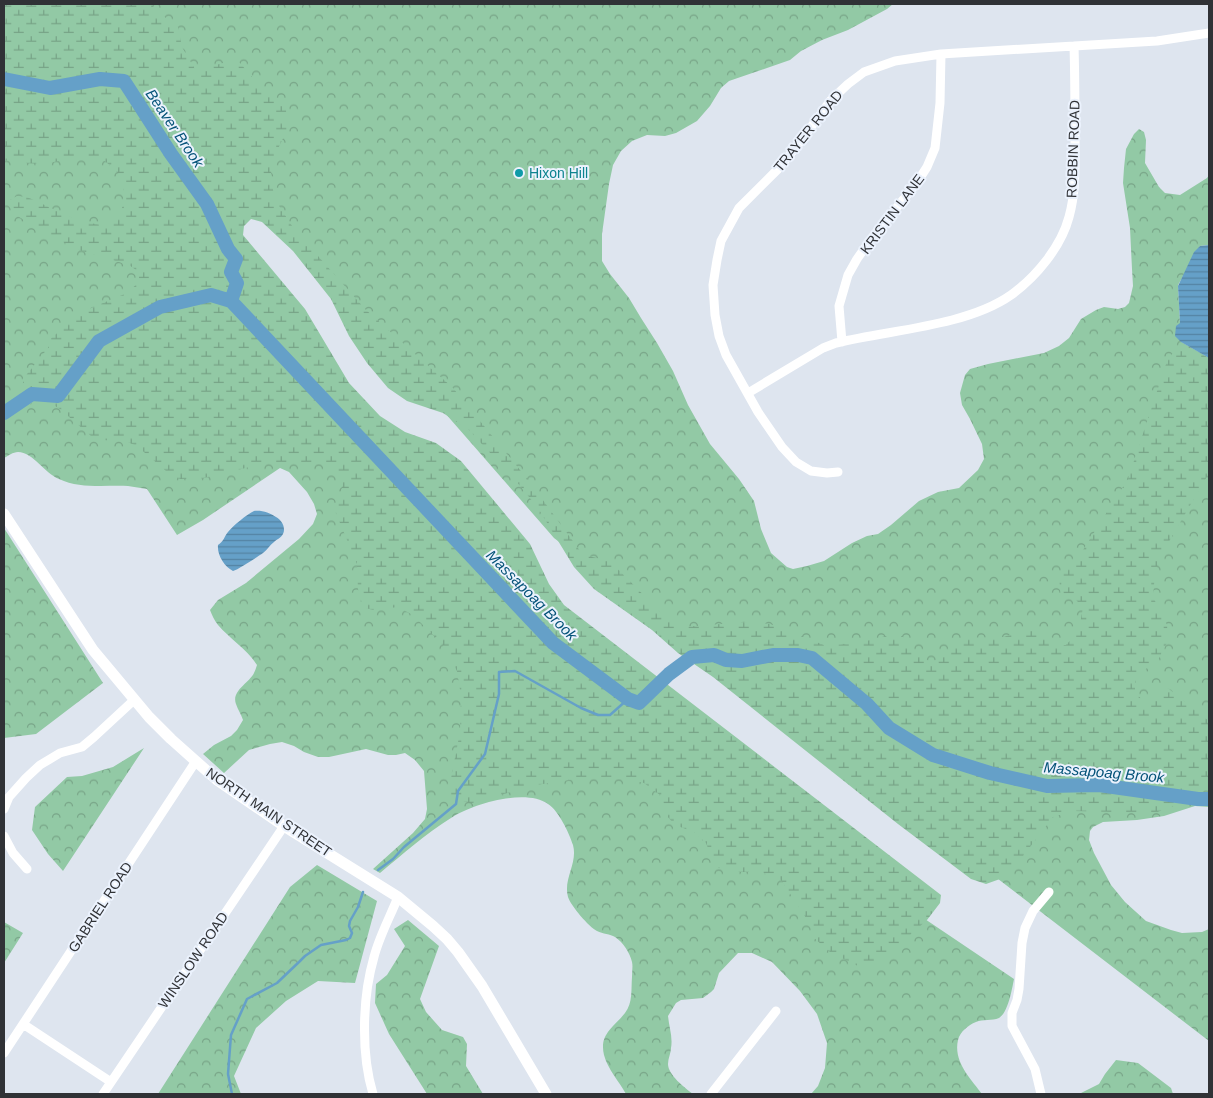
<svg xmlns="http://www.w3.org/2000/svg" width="1213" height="1098" font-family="Arial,sans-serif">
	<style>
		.forest { fill: url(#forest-crowns) }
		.wetland { fill: url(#wetland-marsh) }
		.water { fill: url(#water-rules) }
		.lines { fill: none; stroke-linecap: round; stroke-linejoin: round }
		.stream { stroke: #65a0c8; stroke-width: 2.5 }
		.river { stroke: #65a0c8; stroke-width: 14 }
		.minor { stroke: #fff; stroke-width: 9 }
		.secondary { stroke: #fff; stroke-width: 11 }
		.culture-dot { fill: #0f9aa8; stroke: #ebf2fd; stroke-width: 2 }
		.labels { text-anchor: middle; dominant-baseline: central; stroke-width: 4; stroke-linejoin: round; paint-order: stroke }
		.street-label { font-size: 14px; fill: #303236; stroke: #ebf2fd }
		.culture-label { font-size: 14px; fill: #0d838f; stroke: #ebf2fd; text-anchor: start }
		.water-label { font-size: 15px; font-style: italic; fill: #045278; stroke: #ebf2fd }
	</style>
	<defs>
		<pattern id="forest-crowns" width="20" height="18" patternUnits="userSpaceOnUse" patternTransform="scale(1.25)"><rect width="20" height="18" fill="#92c9a5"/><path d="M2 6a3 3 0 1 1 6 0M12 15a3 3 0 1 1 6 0" fill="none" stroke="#78a487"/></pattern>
		<pattern id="wetland-marsh" width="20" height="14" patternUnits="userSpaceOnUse" patternTransform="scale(1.25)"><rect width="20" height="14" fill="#92c9a5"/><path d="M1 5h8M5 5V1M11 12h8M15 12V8" fill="none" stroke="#78a487"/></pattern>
		<pattern id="water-rules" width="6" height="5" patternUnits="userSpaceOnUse" patternTransform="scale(1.25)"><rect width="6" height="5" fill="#65a0c8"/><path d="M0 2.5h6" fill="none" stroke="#5483a3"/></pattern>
	</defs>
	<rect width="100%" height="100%" fill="#dee5ef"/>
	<path class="forest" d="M 80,4 L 893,4 L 887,9 L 848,30 L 822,40 L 801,51 L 790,60 L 729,81 L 721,88 L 710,106 L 697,121 L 676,133 L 665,136 L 647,135 L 632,141 L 621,151 L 613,165 L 609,184 L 602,234 L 602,261 L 610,274 L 629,298 L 641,318 L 657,343 L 673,371 L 688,405 L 710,444 L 739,479 L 754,501 L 761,529 L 771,553 L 787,567 L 793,569 L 807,566 L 824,561 L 852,543 L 867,536 L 878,534 L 891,525 L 919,501 L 938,492 L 959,488 L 978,470 L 984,459 L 982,444 L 970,419 L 962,405 L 960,393 L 965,375 L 970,369 L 988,364 L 1044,353 L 1059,346 L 1069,338 L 1081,319 L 1096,310 L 1104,307 L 1118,309 L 1125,307 L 1129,303 L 1133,286 L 1132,269 L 1130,228 L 1123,183 L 1124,168 L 1126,149 L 1134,134 L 1139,129 L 1144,132 L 1146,140 L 1145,163 L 1159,187 L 1165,193 L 1180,195 L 1207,178 L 1209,175 L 1209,245 L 1200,246 L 1178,285 L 1181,342 L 1209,358 L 1209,807 L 1195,806 L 1164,816 L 1137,820 L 1103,822 L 1093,827 L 1090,831 L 1089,840 L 1094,853 L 1111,885 L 1125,902 L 1146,921 L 1171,930 L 1182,933 L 1202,932 L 1209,929 L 1209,1041 L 554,538 L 417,381 Z
		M 4,34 L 321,388 L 861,876 L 1014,979 C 1012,989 1008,1013 999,1018 C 992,1021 983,1019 976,1022 C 968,1025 960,1032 958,1040 C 953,1062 971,1079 982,1094 L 811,1094 L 818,1086 L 825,1068 L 827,1043 L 817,1014 L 800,991 L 772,962 L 752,953 L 738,953 L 719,973 L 714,989 L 711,992 L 703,998 L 681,1000 L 676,1003 L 668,1016 C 669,1027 673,1037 671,1048 C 671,1053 668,1058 668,1064 C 668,1075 685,1088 693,1094 L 626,1094 C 619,1081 608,1070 604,1055 C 599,1034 614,1027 625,1013 C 633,1003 631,989 632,977 C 632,972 633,966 632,962 C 630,953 623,942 615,937 C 610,934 603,934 597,931 C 589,927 571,906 568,897 C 563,879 578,863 573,845 C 569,833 559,811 548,804 C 526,788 472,804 451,818 C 425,834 403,854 380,873 L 373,869 L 413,833 L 425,819 L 427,809 L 424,771 L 415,760 L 405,753 L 396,755 L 388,755 L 366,749 L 329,757 L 318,757 L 304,752 L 294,746 L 282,742 L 270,744 L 249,750 L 224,773 L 203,754 L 214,745 L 231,736 L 237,730 L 243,720 C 241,714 238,710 236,704 C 231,691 249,683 254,673 C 255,671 256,668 257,665 C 247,649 230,639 218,625 C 214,620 212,615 210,610 L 218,600 L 246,583 L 299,539 L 313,524 L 317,514 L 314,504 L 307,492 L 289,472 L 280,468 L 203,520 L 177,535 L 147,489 C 141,488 134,487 128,486 C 105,485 80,489 59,479 C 44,473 33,452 18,452 C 13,452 8,456 4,458 Z
		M 4,528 L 103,683 L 36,734 L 4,738 Z
		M 144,748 L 63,871 L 48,854 L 32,830 L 35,807 L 67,777 L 82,776 L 113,767 Z
		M 317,865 L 377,901 L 355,983 L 318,981 L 286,1001 L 256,1028 L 234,1076 L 241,1094 L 158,1094 L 290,887 Z
		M 408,920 L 439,946 L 420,999 L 426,1012 L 442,1030 L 463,1037 L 467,1044 L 466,1066 L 483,1094 L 427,1094 L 389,1034 L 375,1003 L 376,984 L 387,975 L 405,946 L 394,929 Z
		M 4,922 L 23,933 L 4,963 Z
		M 1116,1060 L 1138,1063 L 1171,1088 L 1173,1094 L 1079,1094 L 1099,1084 L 1105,1074 Z"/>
	<path class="wetland" d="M 4,4 L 151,4 L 158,12 L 178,27 L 182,47 L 196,71 L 233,60 L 239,62 L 266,93 L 286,109 L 288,128 L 273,159 L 271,172 L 274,198 L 294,229 L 366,310 L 453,388 L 529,481 L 583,555 L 606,560 L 615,566 L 669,621 L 684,627 L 745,622 L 770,624 L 824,645 L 854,644 L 886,636 L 902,636 L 920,657 L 929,661 L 939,660 L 965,638 L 1004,637 L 1028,627 L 1044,630 L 1060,645 L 1066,645 L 1079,631 L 1083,607 L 1075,599 L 1061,597 L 1059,577 L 1083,550 L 1128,479 L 1167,361 L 1181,342 L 1209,358 L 1209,473 L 1167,545 L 1155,573 L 1153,597 L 1167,625 L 1168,641 L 1158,660 L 1135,677 L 1135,692 L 1143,701 L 1149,701 L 1165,689 L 1169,689 L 1209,721 L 1209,782 L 1194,790 L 1175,805 L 1155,813 L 1073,811 L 1053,817 L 1020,860 L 1000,879 L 986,884 L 971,879 L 898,824 L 713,677 L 678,653 L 652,630 L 594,589 L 574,567 L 538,508 L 516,481 L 469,430 L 443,413 L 407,401 L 388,388 L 367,363 L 349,336 L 331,299 L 293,251 L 262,222 L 251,219 L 244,226 L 243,235 L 305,309 L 349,383 L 380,416 L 405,432 L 436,443 L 461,461 L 530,544 L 549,584 L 564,605 L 941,895 L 940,903 L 927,920 L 875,966 L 860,967 L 830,952 L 813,937 L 810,924 L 781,880 L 761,872 L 733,872 L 719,868 L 713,861 L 706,843 L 694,832 L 675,825 L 666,815 L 660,795 L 644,783 L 626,779 L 582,778 L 536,785 L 472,803 L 455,800 L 448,793 L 460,732 L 461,696 L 457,671 L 442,644 L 413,615 L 398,607 L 373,610 L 362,607 L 358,589 L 357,564 L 335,511 L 342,488 L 341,473 L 324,464 L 271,462 L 199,479 L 180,479 L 166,471 L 137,446 L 125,441 L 101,440 L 91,436 L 60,409 L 50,403 L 35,402 L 23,409 L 23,379 L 48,348 L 49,340 L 74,318 L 91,308 L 127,293 L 139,282 L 139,272 L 129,265 L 79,250 L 48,235 L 16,215 L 6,202 L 17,196 L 27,197 L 82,222 L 103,225 L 120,213 L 124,203 L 124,191 L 120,175 L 105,161 L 92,158 L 77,157 L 44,164 L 23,163 L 4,160 Z"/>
	<path class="water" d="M 1209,245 L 1209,358 L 1181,342 L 1175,336 L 1176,326 L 1180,323 L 1178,286 L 1194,252 L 1200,246 Z
		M 254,511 C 262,510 270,513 276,517 C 282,520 286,528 283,534 C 281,538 277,539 274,542 C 270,545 267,550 263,553 C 257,557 239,569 233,571 C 224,566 217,555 218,545 C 224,541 224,537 228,532 C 234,525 246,515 254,511 Z"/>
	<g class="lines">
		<path class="stream" d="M 378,870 L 393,859 L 404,847 L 456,804 L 458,791 L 485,754 L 499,694 L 499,672 L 515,671 L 581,708 L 598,715 L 610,715 L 628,699
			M 232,1094 L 228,1074 L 231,1035 L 247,999 L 277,983 L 299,962 L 305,956 L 321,945 L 346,940 L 350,938 L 352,933 L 349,926 L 350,921 L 358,907 L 363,892"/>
		<path class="river" d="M 4,79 L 50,88 L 100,79 L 124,81 L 171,154 L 207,204 L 228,249 L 236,259 L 231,272 L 237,283 L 231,301
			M 4,413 L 32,394 L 58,396 L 99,341 L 160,307 L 211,295 L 231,301 L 553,643 L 628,699 L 639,703 L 669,674 L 692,657 L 714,655 L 726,660 L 742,661 L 773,655 L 798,655 L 812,658 L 867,704 L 889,728 L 933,755 L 990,773 L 1047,786 L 1099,785 L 1198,799 L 1209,799"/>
		<path class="minor" d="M 842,342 L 839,306 L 848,275 L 857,259 L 874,235 L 916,184 L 927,167 L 935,148 L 940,103 L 941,54
			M 748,393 L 823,348 L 836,343 C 874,334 914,330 952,320 C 971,315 994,307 1011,295 C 1036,277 1061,247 1069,217 C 1076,192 1075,167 1075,141 C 1075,109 1075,78 1074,46
			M 838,472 L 827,473 L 811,471 L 796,462 L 782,447 L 758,412 L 726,355 L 719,336 L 715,315 L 713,285 L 717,260 L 721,241 L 739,208 L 778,169 L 797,146 L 831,100 L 848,84 L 864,72 L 895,61 L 941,54 L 1157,41 L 1209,33
			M 4,809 L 9,797 L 26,778 L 40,765 L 60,753 L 82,747 L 94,737 L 134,700
			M 4,836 L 13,853 L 27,869
			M 23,1024 L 111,1082
			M 4,1053 L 196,761
			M 103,1094 L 284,826
			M 373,1094 C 361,1054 362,998 374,957 C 379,937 390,917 398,897
			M 711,1094 L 776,1011
			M 1041,1094 L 1035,1069 L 1012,1026 L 1012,1013 L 1017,1000 L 1019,989 L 1022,943 L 1025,928 L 1033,911 L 1049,892"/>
		<path class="secondary" d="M 4,514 L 93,650 L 149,717 L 171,739 L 217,780 L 284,826 L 398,897 L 433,926 L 447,939 L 458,952 L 482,986 L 546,1094"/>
	</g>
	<circle class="culture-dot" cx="519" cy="173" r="5"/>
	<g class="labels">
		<g class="street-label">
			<text transform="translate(808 131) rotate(-51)">TRAYER ROAD</text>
			<text transform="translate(1073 149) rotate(-88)">ROBBIN ROAD</text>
			<text transform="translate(892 214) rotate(-53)">KRISTIN LANE</text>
			<text transform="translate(269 812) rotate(34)">NORTH MAIN STREET</text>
			<text transform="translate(100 907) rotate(-57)">GABRIEL ROAD</text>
			<text transform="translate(193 960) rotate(-56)">WINSLOW ROAD</text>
		</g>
		<g class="culture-label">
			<text x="529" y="173">Hixon Hill</text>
		</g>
		<g class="water-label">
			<text transform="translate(175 128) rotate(56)">Beaver Brook</text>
			<text transform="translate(532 595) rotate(45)">Massapoag Brook</text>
			<text transform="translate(1104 772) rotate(5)">Massapoag Brook</text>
		</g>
	</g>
	<rect width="1213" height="1098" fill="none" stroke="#303236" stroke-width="10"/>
</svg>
